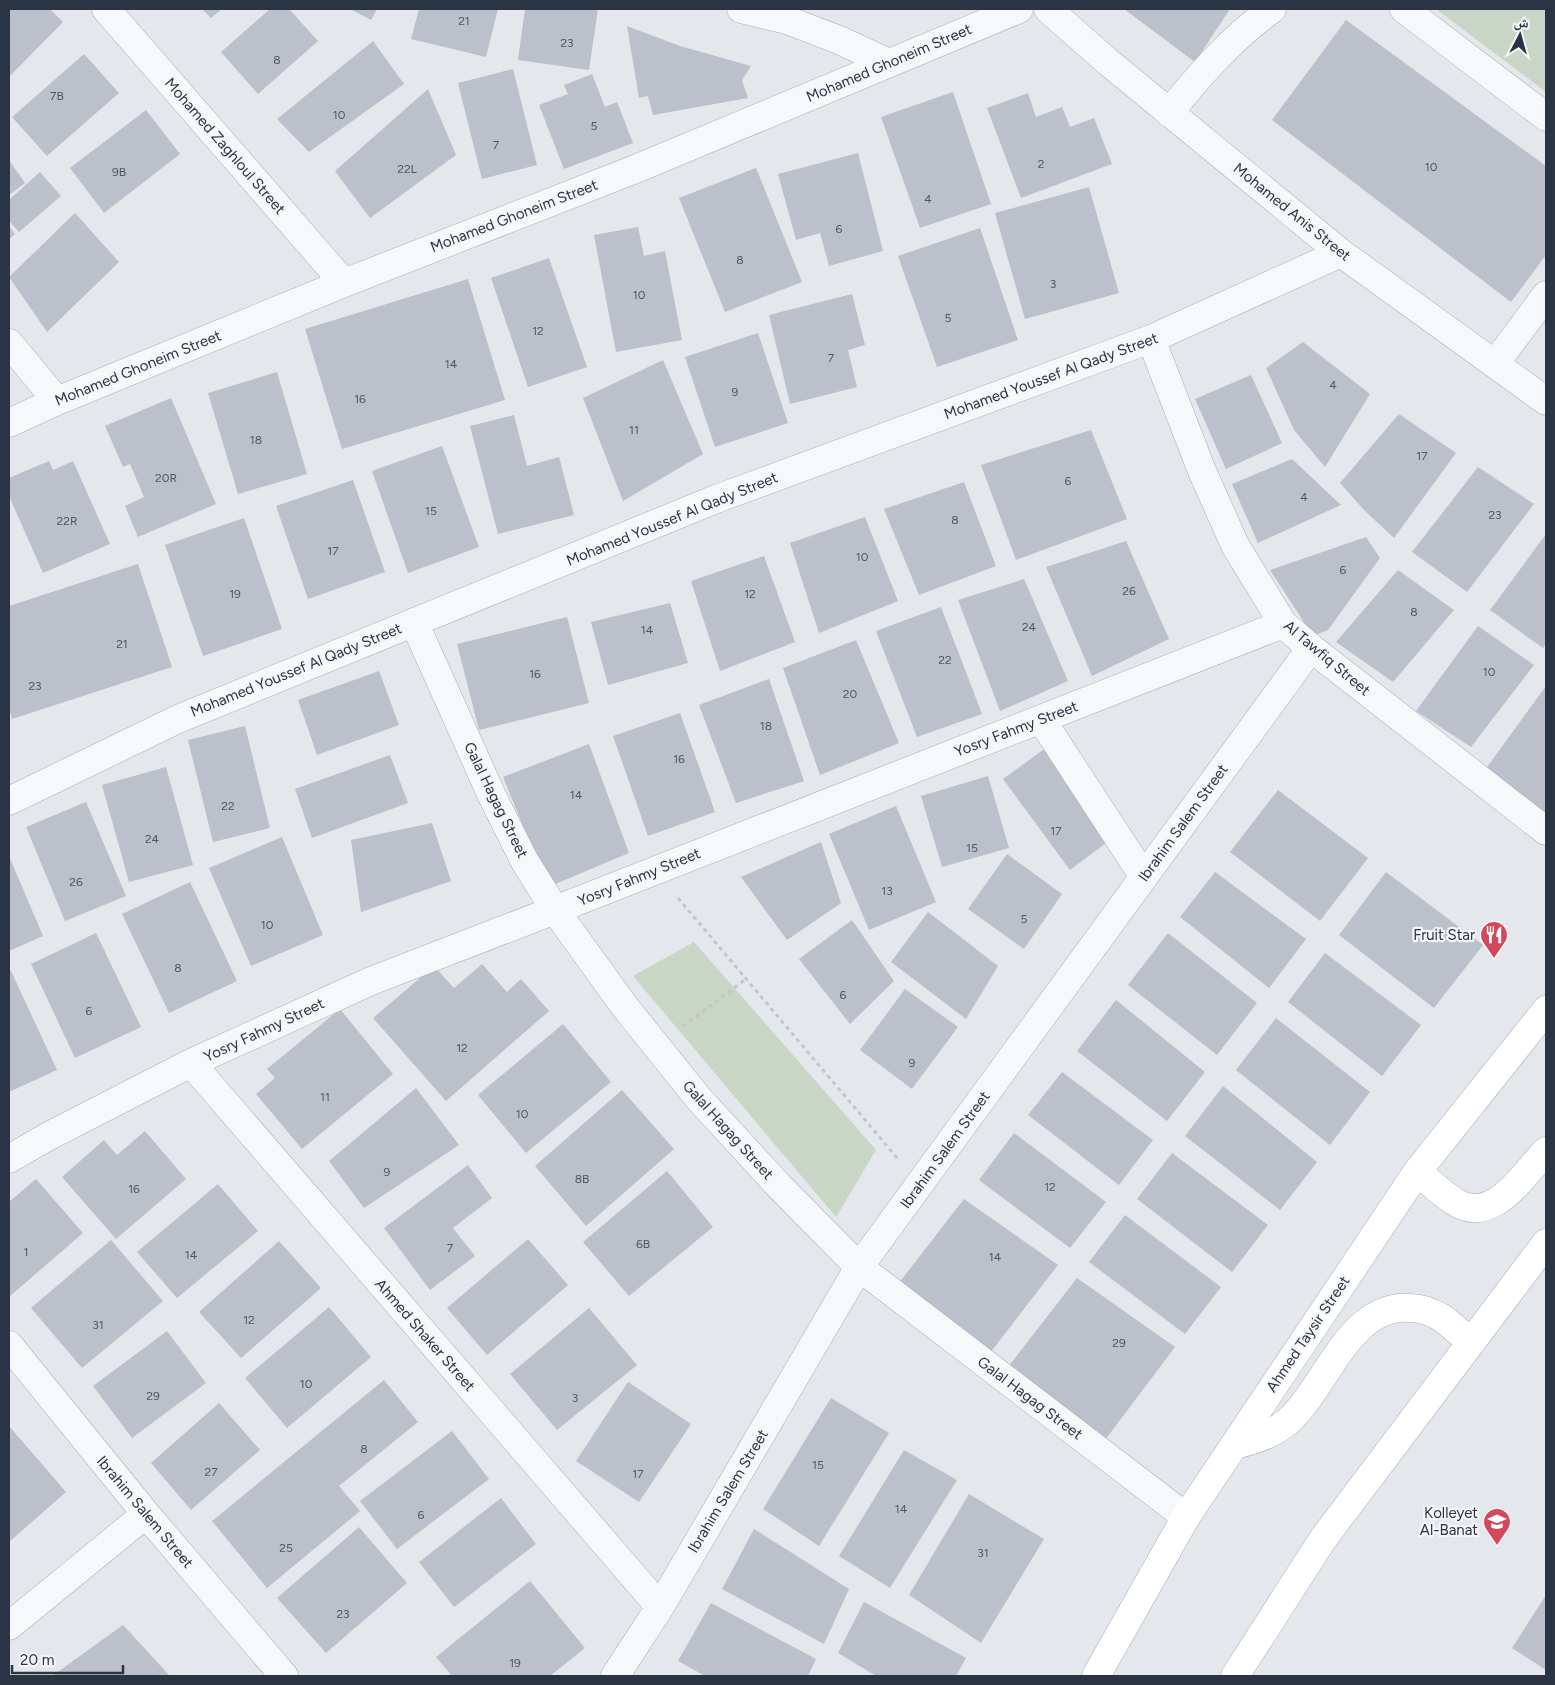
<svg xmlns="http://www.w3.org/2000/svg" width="1555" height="1685" font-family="Figtree,'Noto Naskh Arabic',sans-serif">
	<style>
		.green { fill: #c9d6c5 }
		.building { fill: #bbc0ca }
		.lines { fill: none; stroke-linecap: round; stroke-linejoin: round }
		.street-casing { stroke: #a9aeb7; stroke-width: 29 }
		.secondary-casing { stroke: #a9aeb7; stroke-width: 29 }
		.path { stroke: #c2c5cb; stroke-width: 3; stroke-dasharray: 4 4; stroke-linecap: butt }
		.street { stroke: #f7f8fa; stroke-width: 28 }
		.secondary { stroke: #fff; stroke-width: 28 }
		.labels { text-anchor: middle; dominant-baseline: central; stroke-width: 4.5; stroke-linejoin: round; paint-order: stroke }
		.number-label { font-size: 12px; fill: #4f5766 }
		.street-label { font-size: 15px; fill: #2b3445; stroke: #f4f6f9 }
		.poi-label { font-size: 15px; fill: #2b3445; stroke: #f4f6f9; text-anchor: end }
	</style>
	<rect width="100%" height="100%" fill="#e4e7ec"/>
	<path class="green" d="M 1436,9 L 1546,9 L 1546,92 Z
		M 694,942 L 876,1150 L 836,1217 L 633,976 Z"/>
	<path class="building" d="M 9,9 L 50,9 L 63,22 L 9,77 Z
		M 202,9 L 222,9 L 211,18 Z
		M 270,9 L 289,9 L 318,41 L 258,94 L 221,52 Z
		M 350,9 L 377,9 L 371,20 Z
		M 419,9 L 498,9 L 486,57 L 411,39 Z
		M 525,9 L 598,9 L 589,70 L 518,60 Z
		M 1124,9 L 1230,9 L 1195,62 Z
		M 1346,20 L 1546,166 L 1546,255 L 1511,302 L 1272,120 Z
		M 627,26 L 680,46 L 751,66 L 742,80 L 748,98 L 653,115 L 648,96 L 639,98 Z
		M 373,41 L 404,84 L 309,152 L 277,119 Z
		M 84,54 L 119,93 L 47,156 L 12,117 Z
		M 513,69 L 537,165 L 482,179 L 458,83 Z
		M 592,74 L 605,107 L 617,102 L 633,143 L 564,169 L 539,105 L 568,94 L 564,85 Z
		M 428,89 L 456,155 L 370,218 L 335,171 Z
		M 953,92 L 991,204 L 920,228 L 881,117 Z
		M 1028,93 L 1036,117 L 1062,107 L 1070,127 L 1094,118 L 1112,164 L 1021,198 L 987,108 Z
		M 146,110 L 180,154 L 104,213 L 70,168 Z
		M 858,153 L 883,251 L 829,266 L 820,233 L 796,240 L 778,174 Z
		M 9,160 L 25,183 L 9,195 Z
		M 756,168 L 802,282 L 725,312 L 679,198 Z
		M 40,172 L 61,196 L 19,232 L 9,221 L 9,200 Z
		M 1089,187 L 1119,293 L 1025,319 L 995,213 Z
		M 75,213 L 119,262 L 47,332 L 9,277 Z
		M 9,226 L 15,234 L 9,239 Z
		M 638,227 L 644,256 L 665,251 L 682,340 L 616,352 L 594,235 Z
		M 980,228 L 1018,340 L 937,367 L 898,256 Z
		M 549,258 L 587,367 L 528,387 L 491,278 Z
		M 468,279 L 505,400 L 342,449 L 305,329 Z
		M 852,294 L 865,345 L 848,350 L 857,387 L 790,404 L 769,315 Z
		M 758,333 L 788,423 L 715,447 L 685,357 Z
		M 1303,342 L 1370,394 L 1325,467 L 1294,430 L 1266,368 Z
		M 663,360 L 703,454 L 623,501 L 583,398 Z
		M 277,372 L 307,474 L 238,494 L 208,393 Z
		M 1251,375 L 1282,443 L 1226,469 L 1195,399 Z
		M 171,398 L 216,504 L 138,537 L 125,506 L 144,497 L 130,464 L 123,467 L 105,426 Z
		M 1399,414 L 1456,453 L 1394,538 L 1364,510 L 1340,483 Z
		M 514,415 L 527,466 L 559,457 L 574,515 L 498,534 L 470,426 Z
		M 1091,430 L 1127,519 L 1016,560 L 981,465 Z
		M 442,446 L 479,547 L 408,573 L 372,471 Z
		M 1292,459 L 1341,505 L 1258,543 L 1232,484 Z
		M 49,461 L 53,470 L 73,461 L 110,544 L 43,573 L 9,496 L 9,478 Z
		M 1478,467 L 1534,504 L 1467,592 L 1412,552 Z
		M 353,480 L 385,572 L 308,599 L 276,506 Z
		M 964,482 L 996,566 L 919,595 L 884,509 Z
		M 865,517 L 898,601 L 819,633 L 790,543 Z
		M 244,518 L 282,629 L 203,656 L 165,545 Z
		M 1546,534 L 1546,644 L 1543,648 L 1490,610 Z
		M 1366,537 L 1380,558 L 1328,630 L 1313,636 L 1270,570 Z
		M 1126,541 L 1169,639 L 1092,676 L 1046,567 Z
		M 764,556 L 795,642 L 720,671 L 691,581 Z
		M 138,564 L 172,667 L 12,719 L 9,708 L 9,606 Z
		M 1398,570 L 1454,610 L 1393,682 L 1336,642 Z
		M 1024,579 L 1068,681 L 1000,711 L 958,600 Z
		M 670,603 L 688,663 L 608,685 L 591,622 Z
		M 941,607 L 982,714 L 917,737 L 876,631 Z
		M 567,617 L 589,703 L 479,730 L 457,644 Z
		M 1478,626 L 1534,665 L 1471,747 L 1416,711 Z
		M 856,640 L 899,743 L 820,775 L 783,668 Z
		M 379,671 L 399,725 L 317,755 L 298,700 Z
		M 769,679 L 804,781 L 736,803 L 699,705 Z
		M 1546,686 L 1546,818 L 1482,774 Z
		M 680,713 L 715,812 L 648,836 L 613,736 Z
		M 245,726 L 270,828 L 213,842 L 188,740 Z
		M 589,744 L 629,853 L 548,887 L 503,777 Z
		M 1047,747 L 1114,837 L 1070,870 L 1003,779 Z
		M 390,755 L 408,803 L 312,838 L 295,789 Z
		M 166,767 L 193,865 L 129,882 L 102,785 Z
		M 988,776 L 1009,848 L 942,867 L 921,796 Z
		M 1278,790 L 1368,858 L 1320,921 L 1230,852 Z
		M 86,802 L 126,896 L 65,921 L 26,827 Z
		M 896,806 L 936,902 L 869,930 L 829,834 Z
		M 432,823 L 451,881 L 361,912 L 351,840 Z
		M 282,837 L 323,935 L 251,966 L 209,868 Z
		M 821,842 L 841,903 L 787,940 L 741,877 Z
		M 1007,854 L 1062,894 L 1024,949 L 968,909 Z
		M 9,856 L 43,936 L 9,951 Z
		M 1215,872 L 1306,939 L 1269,988 L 1180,917 Z
		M 1386,872 L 1483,945 L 1434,1008 L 1339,935 Z
		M 190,882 L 237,981 L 169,1013 L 122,914 Z
		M 928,912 L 998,966 L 966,1019 L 891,962 Z
		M 852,920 L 894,981 L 850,1024 L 799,959 Z
		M 96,933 L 141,1027 L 75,1058 L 31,964 Z
		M 1168,933 L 1257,1003 L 1217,1055 L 1128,985 Z
		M 1325,953 L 1421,1025 L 1382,1076 L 1288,1002 Z
		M 482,964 L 507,992 L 521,979 L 549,1011 L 446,1101 L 373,1018 L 434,966 L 454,988 Z
		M 11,971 L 57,1070 L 9,1092 L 9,972 Z
		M 905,989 L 958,1027 L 912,1089 L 860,1050 Z
		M 1116,1000 L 1205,1072 L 1167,1121 L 1077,1051 Z
		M 340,1009 L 393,1074 L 302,1149 L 256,1094 L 275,1078 L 267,1069 Z
		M 1276,1018 L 1370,1092 L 1330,1145 L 1236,1070 Z
		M 563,1024 L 611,1082 L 526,1153 L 478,1095 Z
		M 1062,1072 L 1153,1140 L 1119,1185 L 1028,1115 Z
		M 1223,1086 L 1317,1162 L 1280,1210 L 1185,1136 Z
		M 416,1088 L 459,1145 L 364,1208 L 329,1161 Z
		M 622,1090 L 674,1149 L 586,1226 L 535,1166 Z
		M 145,1131 L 186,1179 L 116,1239 L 62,1177 L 104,1140 L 117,1155 Z
		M 1014,1133 L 1106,1202 L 1070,1248 L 979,1180 Z
		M 1172,1153 L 1268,1225 L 1232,1272 L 1137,1199 Z
		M 468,1165 L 492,1198 L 453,1228 L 475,1256 L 430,1290 L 384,1228 Z
		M 667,1171 L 713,1227 L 629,1296 L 583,1242 Z
		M 36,1179 L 83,1233 L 9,1297 L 9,1202 Z
		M 218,1184 L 258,1231 L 177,1298 L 137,1252 Z
		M 964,1199 L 1058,1265 L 990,1353 L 895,1288 Z
		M 1125,1215 L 1221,1287 L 1185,1334 L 1089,1262 Z
		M 528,1239 L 568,1285 L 487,1355 L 447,1308 Z
		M 111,1240 L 163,1301 L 82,1368 L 31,1308 Z
		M 279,1241 L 321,1288 L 241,1358 L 199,1312 Z
		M 1077,1278 L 1175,1347 L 1102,1444 L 1005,1371 Z
		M 329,1307 L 371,1357 L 287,1428 L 245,1378 Z
		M 589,1308 L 637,1365 L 557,1430 L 510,1374 Z
		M 167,1331 L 206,1383 L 132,1438 L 93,1386 Z
		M 384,1380 L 418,1422 L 339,1486 L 360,1511 L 267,1588 L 212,1521 Z
		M 628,1382 L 691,1424 L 639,1502 L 576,1461 Z
		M 831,1398 L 889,1433 L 819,1546 L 763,1509 Z
		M 219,1403 L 260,1450 L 191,1510 L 151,1463 Z
		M 9,1426 L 66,1492 L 9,1542 Z
		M 452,1431 L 489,1479 L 397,1549 L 360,1501 Z
		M 904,1450 L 957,1480 L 890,1588 L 839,1556 Z
		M 969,1494 L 1044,1539 L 981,1643 L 909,1595 Z
		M 501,1498 L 536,1544 L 454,1607 L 419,1562 Z
		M 359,1527 L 407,1583 L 326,1653 L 277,1598 Z
		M 754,1529 L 849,1589 L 824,1644 L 722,1589 Z
		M 530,1581 L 585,1648 L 550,1676 L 452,1676 L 436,1657 Z
		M 1546,1595 L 1546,1670 L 1512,1648 Z
		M 864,1602 L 966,1658 L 956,1676 L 876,1676 L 838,1653 Z
		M 711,1603 L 816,1659 L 808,1676 L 705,1676 L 678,1661 Z
		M 123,1625 L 170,1676 L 52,1676 Z"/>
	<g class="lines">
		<defs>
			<path id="street" d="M 106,9 L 344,283
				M 741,9 L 787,20 L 839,40 L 889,63
				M 1048,9 L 1108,62 L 1341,253 L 1546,401
				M 1404,9 L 1546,117
				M 1169,113 C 1201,73 1231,39 1272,9
				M 1151,339 L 1202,471 L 1235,545 L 1283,624 L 1311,648 L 1546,831
				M 9,343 L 57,401
				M 1495,364 L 1546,295
				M 9,423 L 57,401 L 344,283 L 638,168 L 1019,9
				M 414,622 L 492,796 L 524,860 L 555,910 L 625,1007 L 699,1099 L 779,1186 L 859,1267 L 1186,1517
				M 1041,719 L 1144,877
				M 9,801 L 178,719 L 716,499 L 1151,339 L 1341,253
				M 191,1063 L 660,1607
				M 9,1159 L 47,1137 L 191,1063 L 371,981 L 555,910 L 1283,624
				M 9,1345 L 146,1514 L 284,1676
				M 9,1626 L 146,1514
				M 615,1676 L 660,1607 L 859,1267 L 1311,648"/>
			<path id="secondary" d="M 1417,1172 C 1429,1181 1441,1193 1454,1201 C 1492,1227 1523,1175 1546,1151
				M 1234,1445 C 1253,1441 1271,1435 1286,1423 C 1327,1389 1347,1304 1410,1308 C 1421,1308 1432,1312 1442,1318 C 1452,1325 1462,1335 1471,1343
				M 1096,1676 L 1186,1517 L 1417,1172 L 1546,1010
				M 1235,1676 L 1323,1539 L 1546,1243"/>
		</defs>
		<use href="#street" class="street-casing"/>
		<use href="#secondary" class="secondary-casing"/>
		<path class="path" d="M 678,898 L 898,1159
			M 683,1026 L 746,979"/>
		<use href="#street" class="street"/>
		<use href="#secondary" class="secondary"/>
	</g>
	<defs>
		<symbol id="restaurant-pin" viewBox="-11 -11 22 30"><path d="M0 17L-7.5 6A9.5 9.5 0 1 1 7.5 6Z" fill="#d1495b" stroke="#f4f6f9"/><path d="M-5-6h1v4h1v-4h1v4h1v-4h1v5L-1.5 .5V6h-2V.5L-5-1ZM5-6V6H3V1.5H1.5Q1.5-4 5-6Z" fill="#fff"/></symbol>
		<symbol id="university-pin" viewBox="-11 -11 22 30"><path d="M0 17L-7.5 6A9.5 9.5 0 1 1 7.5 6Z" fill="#d1495b" stroke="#f4f6f9"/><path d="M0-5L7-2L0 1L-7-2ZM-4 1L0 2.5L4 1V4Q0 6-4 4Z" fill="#fff"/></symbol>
	</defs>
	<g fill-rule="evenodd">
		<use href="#restaurant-pin" x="1478" y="919" width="32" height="43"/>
		<use href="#university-pin" x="1481" y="1506" width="32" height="43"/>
	</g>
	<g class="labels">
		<g class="number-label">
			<text x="464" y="21">21</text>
			<text x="567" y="43">23</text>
			<text x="277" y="60">8</text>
			<text x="57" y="96">7B</text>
			<text x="339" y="115">10</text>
			<text x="594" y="126">5</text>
			<text x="496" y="145">7</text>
			<text x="1041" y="164">2</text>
			<text x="1431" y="167">10</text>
			<text x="407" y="169">22L</text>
			<text x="119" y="172">9B</text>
			<text x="928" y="199">4</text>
			<text x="839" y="229">6</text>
			<text x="740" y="260">8</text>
			<text x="1053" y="284">3</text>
			<text x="639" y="295">10</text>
			<text x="948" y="318">5</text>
			<text x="538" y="331">12</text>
			<text x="831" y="358">7</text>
			<text x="451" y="364">14</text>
			<text x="1333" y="385">4</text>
			<text x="735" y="392">9</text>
			<text x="360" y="399">16</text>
			<text x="634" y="430">11</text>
			<text x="256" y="440">18</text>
			<text x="1422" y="456">17</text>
			<text x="166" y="478">20R</text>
			<text x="1068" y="481">6</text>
			<text x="1304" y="497">4</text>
			<text x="431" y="511">15</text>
			<text x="1495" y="515">23</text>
			<text x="955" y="520">8</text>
			<text x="67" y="521">22R</text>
			<text x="333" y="551">17</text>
			<text x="862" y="557">10</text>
			<text x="1343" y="570">6</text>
			<text x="1129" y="591">26</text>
			<text x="235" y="594">19</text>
			<text x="750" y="594">12</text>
			<text x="1414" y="612">8</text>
			<text x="1029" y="627">24</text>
			<text x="647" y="630">14</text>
			<text x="122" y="644">21</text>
			<text x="945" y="660">22</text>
			<text x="1489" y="672">10</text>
			<text x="535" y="674">16</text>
			<text x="35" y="686">23</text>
			<text x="850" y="694">20</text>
			<text x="766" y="726">18</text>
			<text x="679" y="759">16</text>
			<text x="576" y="795">14</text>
			<text x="228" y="806">22</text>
			<text x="1056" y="831">17</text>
			<text x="152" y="839">24</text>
			<text x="972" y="848">15</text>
			<text x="76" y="882">26</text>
			<text x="887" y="891">13</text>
			<text x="1024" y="919">5</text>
			<text x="267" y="925">10</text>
			<text x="178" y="968">8</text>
			<text x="843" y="995">6</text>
			<text x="89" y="1011">6</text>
			<text x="462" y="1048">12</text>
			<text x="912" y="1063">9</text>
			<text x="325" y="1097">11</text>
			<text x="522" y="1114">10</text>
			<text x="387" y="1172">9</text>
			<text x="582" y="1179">8B</text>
			<text x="1050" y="1187">12</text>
			<text x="134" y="1189">16</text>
			<text x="643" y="1244">6B</text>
			<text x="450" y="1248">7</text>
			<text x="26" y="1252">1</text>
			<text x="191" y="1255">14</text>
			<text x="995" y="1257">14</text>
			<text x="249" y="1320">12</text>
			<text x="98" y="1325">31</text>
			<text x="1119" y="1343">29</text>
			<text x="306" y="1384">10</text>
			<text x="153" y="1396">29</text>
			<text x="575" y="1398">3</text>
			<text x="364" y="1449">8</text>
			<text x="818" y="1465">15</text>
			<text x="211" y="1472">27</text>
			<text x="638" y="1474">17</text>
			<text x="901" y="1509">14</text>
			<text x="421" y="1515">6</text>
			<text x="286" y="1548">25</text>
			<text x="983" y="1553">31</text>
			<text x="343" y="1614">23</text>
			<text x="515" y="1663">19</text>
		</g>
		<g class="street-label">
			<text transform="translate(889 63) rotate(-23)">Mohamed Ghoneim Street</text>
			<text transform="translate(225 146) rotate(49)">Mohamed Zaghloul Street</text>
			<text transform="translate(1292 212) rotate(39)">Mohamed Anis Street</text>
			<text transform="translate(514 216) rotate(-21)">Mohamed Ghoneim Street</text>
			<text transform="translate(138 368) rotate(-22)">Mohamed Ghoneim Street</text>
			<text transform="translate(1051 376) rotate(-20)">Mohamed Youssef Al Qady Street</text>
			<text transform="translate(672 519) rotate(-22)">Mohamed Youssef Al Qady Street</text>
			<text transform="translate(1327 658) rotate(40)">Al Tawfiq Street</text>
			<text transform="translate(296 670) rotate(-22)">Mohamed Youssef Al Qady Street</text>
			<text transform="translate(1016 729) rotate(-21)">Yosry Fahmy Street</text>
			<text transform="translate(496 800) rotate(64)">Galal Hagag Street</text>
			<text transform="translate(1183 823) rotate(-54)">Ibrahim Salem Street</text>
			<text transform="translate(639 877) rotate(-22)">Yosry Fahmy Street</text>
			<text transform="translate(264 1030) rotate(-25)">Yosry Fahmy Street</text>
			<text transform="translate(728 1130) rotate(48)">Galal Hagag Street</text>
			<text transform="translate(945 1150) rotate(-54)">Ibrahim Salem Street</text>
			<text transform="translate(1308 1334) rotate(-56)">Ahmed Taysir Street</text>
			<text transform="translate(425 1335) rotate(49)">Ahmed Shaker Street</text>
			<text transform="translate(1030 1398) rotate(37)">Galal Hagag Street</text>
			<text transform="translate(728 1491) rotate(-59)">Ibrahim Salem Street</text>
			<text transform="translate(145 1512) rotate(50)">Ibrahim Salem Street</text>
		</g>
		<g class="poi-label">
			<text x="1475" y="935">Fruit Star</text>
			<text x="1478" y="1513">Kolleyet<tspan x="1478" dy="17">Al-Banat</tspan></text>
		</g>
	</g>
	<rect width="1555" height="1685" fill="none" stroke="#2b3445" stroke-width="20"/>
	<g transform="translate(1520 35) rotate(6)" stroke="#f4f6f9" stroke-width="4" paint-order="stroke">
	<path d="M0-4L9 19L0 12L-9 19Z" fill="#2b3445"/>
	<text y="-8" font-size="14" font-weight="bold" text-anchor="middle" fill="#2b3445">ش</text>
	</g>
	<path d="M12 1665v8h111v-8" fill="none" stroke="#2b3445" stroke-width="2.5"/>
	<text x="20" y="1665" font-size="15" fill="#2b3445" stroke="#f4f6f9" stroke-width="4" paint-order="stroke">20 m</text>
</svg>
